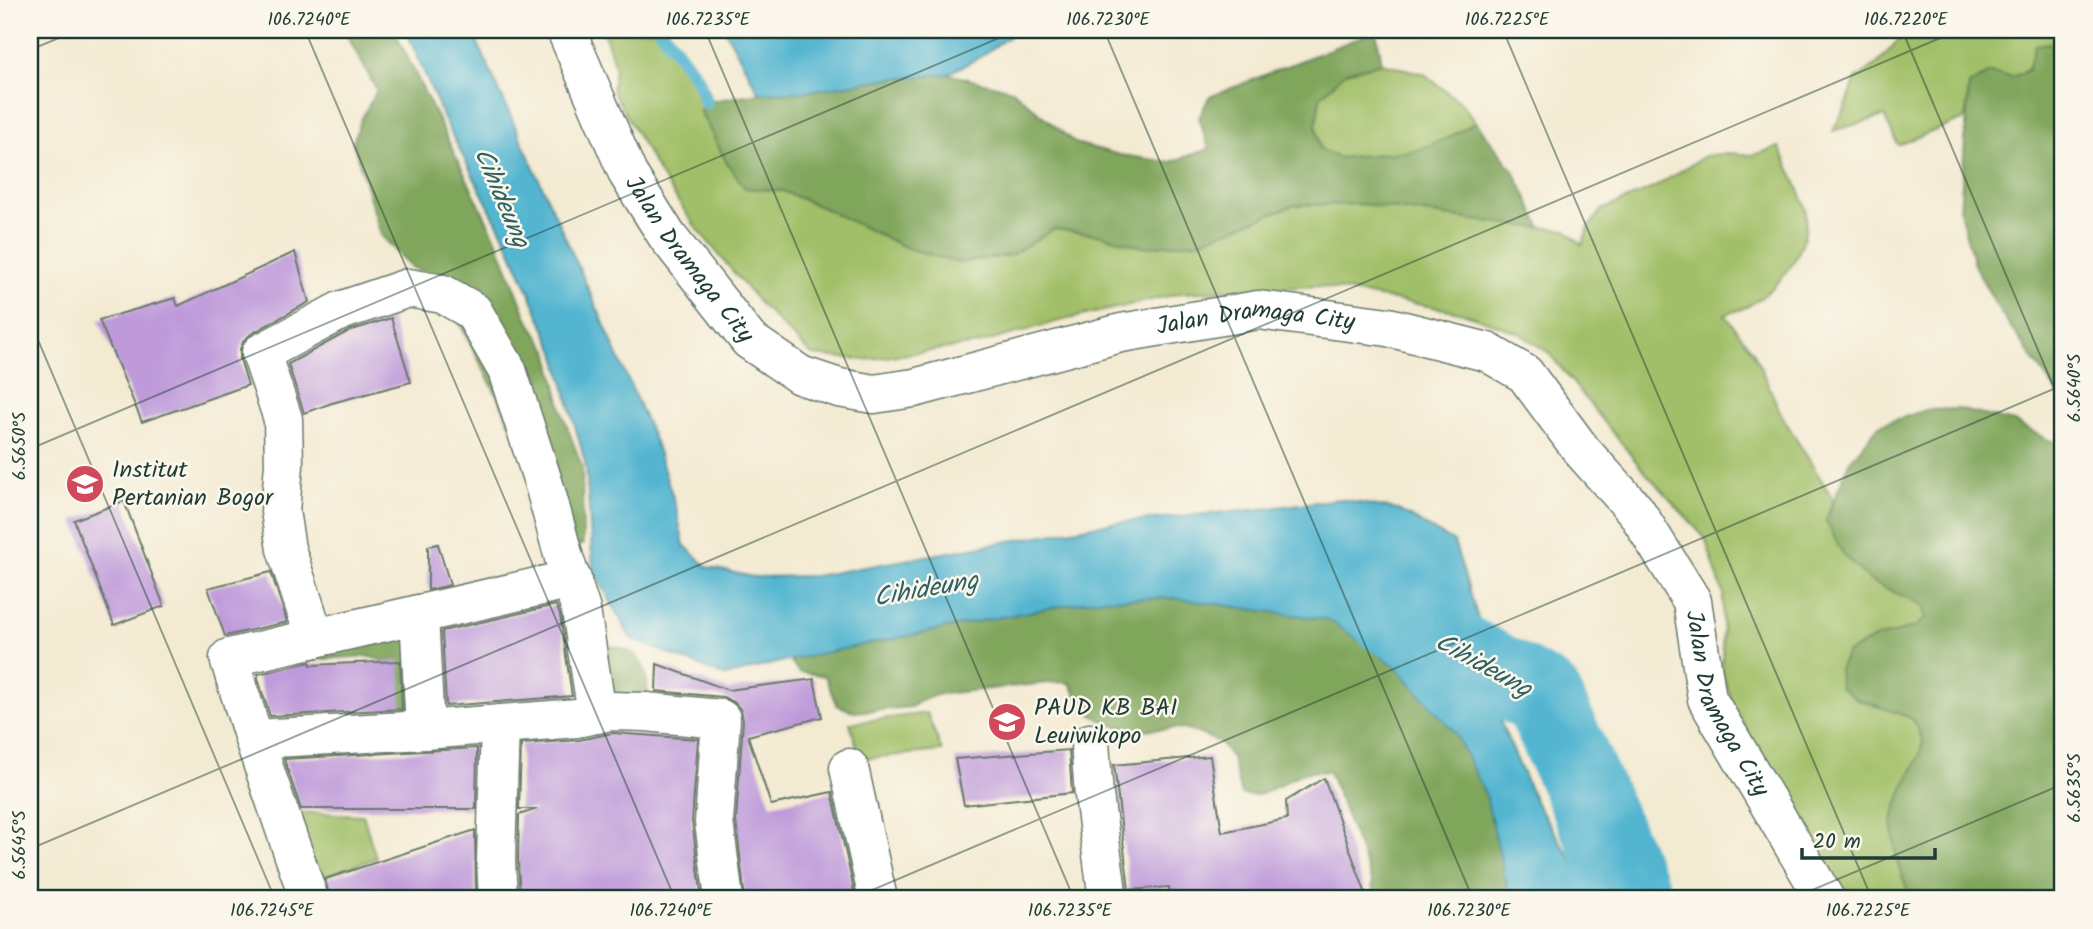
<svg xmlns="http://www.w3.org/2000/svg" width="2093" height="929" font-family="Kalam,sans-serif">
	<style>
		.green { fill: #a1bf67; stroke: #607e4e; stroke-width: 2 }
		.forest { fill: #80a65c; stroke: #507248; stroke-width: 2 }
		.water { fill: #52b5d0; stroke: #387982; stroke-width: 2 }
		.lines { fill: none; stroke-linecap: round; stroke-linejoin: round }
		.stream { stroke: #52b5d0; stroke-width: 14 }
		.river { stroke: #52b5d0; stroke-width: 80 }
		.building { fill: #be9ada }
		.minor-casing { stroke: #697a6b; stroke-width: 41 }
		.minor { stroke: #fff; stroke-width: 38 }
		.ticks { fill: none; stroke: #1f3d34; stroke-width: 2; stroke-opacity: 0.45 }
		.labels { text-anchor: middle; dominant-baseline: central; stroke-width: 5; stroke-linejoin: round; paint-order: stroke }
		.street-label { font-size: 24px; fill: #1f3d34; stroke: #fbf7ec }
		.poi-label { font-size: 24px; fill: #1f3d34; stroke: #fbf7ec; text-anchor: start }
		.water-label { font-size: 26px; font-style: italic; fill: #2e6163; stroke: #fbf7ec }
		.neatline { fill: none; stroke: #1f3d34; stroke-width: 2.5 }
		.ticks-label { font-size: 18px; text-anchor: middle; fill: #1f3d34 }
	</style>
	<rect width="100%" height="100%" fill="#fbf7ec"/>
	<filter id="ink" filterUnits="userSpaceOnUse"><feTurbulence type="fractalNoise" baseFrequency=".0143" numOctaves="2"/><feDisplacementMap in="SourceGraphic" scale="14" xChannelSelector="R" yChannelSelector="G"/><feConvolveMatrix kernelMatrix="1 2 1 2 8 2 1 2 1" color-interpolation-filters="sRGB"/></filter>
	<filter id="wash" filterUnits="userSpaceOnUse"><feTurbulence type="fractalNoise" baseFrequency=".00686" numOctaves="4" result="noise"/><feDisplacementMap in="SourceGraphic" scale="28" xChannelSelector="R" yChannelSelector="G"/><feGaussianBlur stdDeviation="1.57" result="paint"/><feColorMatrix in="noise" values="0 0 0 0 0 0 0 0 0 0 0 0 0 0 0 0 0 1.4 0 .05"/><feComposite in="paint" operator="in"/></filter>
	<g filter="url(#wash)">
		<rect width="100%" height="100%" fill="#f3ead2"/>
		<path class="green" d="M 602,30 L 658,30 L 698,80 L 706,102 L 700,112 L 726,161 L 745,188 L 783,191 L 821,207 L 1011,255 L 1054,229 L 1102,235 L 1143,247 L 1198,242 L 1294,205 L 1363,204 L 1474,220 L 1566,230 L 1582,245 L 1589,227 L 1602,210 L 1653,188 L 1705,156 L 1728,153 L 1753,155 L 1779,147 C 1786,161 1805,199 1806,212 C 1809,251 1782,285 1750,305 C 1742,309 1733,312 1725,315 L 1753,351 L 1782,416 L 1833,499 L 1826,521 L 1905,596 L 1923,605 L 1926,617 L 1916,627 L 1873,639 L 1857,699 L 1912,718 L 1923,740 L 1919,757 L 1903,789 L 1892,821 L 1897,862 L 1911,899 L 1843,899 L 1734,707 L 1722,672 L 1723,593 L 1705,538 L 1643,470 L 1549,353 L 1519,333 L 1460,312 L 1319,286 L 1181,293 L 1055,322 L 978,344 L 865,360 L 812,355 L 760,304 L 695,226 L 659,173 L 612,90 L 615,67 L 607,41 Z
			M 1901,30 L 2063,30 L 2063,56 L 2049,43 L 2028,70 L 2013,77 L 1989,73 L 1969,85 L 1965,119 L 1898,145 L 1884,116 L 1833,131 L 1847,104 L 1856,79 L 1878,63 L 1902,36 Z
			M 1382,63 L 1424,74 L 1461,103 L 1476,122 L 1446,139 L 1414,151 L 1338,158 L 1320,149 L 1316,125 L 1320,97 L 1346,72 Z
			M 927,713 L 942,751 L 860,759 L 850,723 Z
			M 290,812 L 363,815 L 376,858 L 316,879 Z"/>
		<path class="forest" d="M 344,30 L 394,30 L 497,241 L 527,318 L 548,350 L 563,415 L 582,467 L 583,544 L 568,552 L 498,397 L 437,280 L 410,266 L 381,235 L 353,142 L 361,120 L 377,90 Z
			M 1376,31 L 1382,63 L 1346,72 L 1320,97 L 1316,125 L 1320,149 L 1338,158 L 1414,151 L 1446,139 L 1476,122 L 1515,173 L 1541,228 L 1474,220 L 1363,204 L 1294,205 L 1198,242 L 1143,247 L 1102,235 L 1054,229 L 1011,255 L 958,263 L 907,248 L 821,207 L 783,191 L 745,188 L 726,161 L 700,111 L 706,102 L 759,93 L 803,92 L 885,79 L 948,74 L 1012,90 L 1075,143 L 1120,155 L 1170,162 L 1209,149 L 1199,118 L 1209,97 Z
			M 2049,43 L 2063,56 L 2063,401 L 2000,312 L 1974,265 L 1960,211 L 1969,85 L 1989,73 L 2013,77 L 2028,70 L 2035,45 Z
			M 1958,409 L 2014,422 L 2046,439 L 2063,445 L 2063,899 L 1911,899 L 1897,862 L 1892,821 L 1903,789 L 1919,757 L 1923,741 L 1912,718 L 1857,699 L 1840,687 L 1839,669 L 1847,653 L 1873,639 L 1916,627 L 1926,617 L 1923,605 L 1872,582 L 1844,556 L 1826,521 L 1849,462 L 1879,425 L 1926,410 Z
			M 1297,572 L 1474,729 L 1518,899 L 1374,899 L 1372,881 L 1329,772 C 1323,772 1314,770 1307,772 C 1285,777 1264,802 1241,794 L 1232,758 L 1220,742 L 1185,728 L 1135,730 L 1108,724 L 1084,710 L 1070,683 L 1057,682 L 940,694 L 924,699 L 911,707 L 854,712 L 837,705 L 825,676 L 799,672 L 791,662 L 815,633 Z
			M 367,633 L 407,638 L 417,699 L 395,721 L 394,712 L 397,692 L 387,662 L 367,656 L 295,661 Z
			M 611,646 C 644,651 646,668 648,697 L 606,699 L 593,655 Z"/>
		<path class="water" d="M 406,30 L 472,30 L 601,317 L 655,442 L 675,504 L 684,545 L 707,567 L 754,577 L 815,576 L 1111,523 L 1270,508 L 1340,499 L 1398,510 L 1454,542 L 1485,641 L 1490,698 L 1535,801 L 1581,875 L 1591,899 L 1510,899 L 1486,796 L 1455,733 L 1394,665 L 1329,620 L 1172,598 L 1099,599 L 986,620 L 780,662 L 725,676 L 631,639 L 593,569 L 586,466 L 555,352 L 510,248 L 445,121 Z
			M 725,30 L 1018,30 L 980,57 L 948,74 L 885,79 L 803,92 L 759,93 Z"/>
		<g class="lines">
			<path class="stream" d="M 661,30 L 698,80 L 706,102"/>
			<path class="river" d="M 1389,615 L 1543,698 L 1633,899"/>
		</g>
		<g id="blocks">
			<path class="building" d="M 295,252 L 309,302 L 251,334 L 244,340 L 240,349 L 240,359 L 248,385 L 142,422 L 99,320 L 175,298 L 178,306 Z
				M 391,318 L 411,382 L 332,403 L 304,413 L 288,364 L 349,331 Z
				M 124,501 L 164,606 L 114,625 L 74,520 Z
				M 438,544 L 450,585 L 428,590 L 428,546 Z
				M 271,572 L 287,622 L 225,636 L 208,588 Z
				M 556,605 L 560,615 L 572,696 L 446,706 L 442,631 Z
				M 400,661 L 402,709 L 270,716 L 258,679 L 258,674 L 310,662 L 311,665 Z
				M 657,664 L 728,690 L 814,679 L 822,717 L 748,736 L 771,805 L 832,792 L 856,899 L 745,899 L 736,821 L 743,720 L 741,710 L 734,702 L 723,697 L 656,691 Z
				M 613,733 L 698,739 L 692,821 L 702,899 L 520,899 L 518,860 L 519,815 L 537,809 L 519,809 L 521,744 L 579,740 Z
				M 477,748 L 476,809 L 301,809 L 284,759 Z
				M 1069,750 L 1072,793 L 964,805 L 955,759 Z
				M 1210,756 L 1222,832 L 1287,819 L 1286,801 L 1324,778 L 1367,897 L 1345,899 L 1171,899 L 1169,887 L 1129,890 L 1114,765 Z
				M 475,830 L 476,899 L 330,899 L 325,879 Z"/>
		</g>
	</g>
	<g filter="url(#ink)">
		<use href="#blocks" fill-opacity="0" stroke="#697a6b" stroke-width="2"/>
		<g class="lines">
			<defs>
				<g id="minor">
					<path id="s1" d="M 566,30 L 628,174 L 667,236 L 749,340 L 800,375 L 839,388 L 874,394 L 914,388 L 1121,333 L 1258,310 L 1388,327 L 1487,352 L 1525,374 L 1582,451 L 1636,511 L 1692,601 L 1707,699 L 1825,899"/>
					<path d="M 419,614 L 424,711"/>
					<path d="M 315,638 L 572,579"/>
					<path d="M 254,739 L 425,730 L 577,718 L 611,711 L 646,712 L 721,719 L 714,822 L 724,899"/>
					<path d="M 1090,743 L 1094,795 L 1108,899"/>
					<path d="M 849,768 L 878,899"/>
					<path d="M 309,899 L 254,739 L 229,658 L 315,638 L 286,549 L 280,511 L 284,465 L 283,419 L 261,353 L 340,311 L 408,288 L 443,294 L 473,311 L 507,370 L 545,488 L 564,558 L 581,610 L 597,714"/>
					<path d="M 498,899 L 496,860 L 500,724"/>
				</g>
			</defs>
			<use href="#minor" class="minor-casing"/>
			<use href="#minor" class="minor"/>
		</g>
	</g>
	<path class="ticks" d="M 305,30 L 675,899M 705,30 L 1074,899M 1104,30 L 1473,899M 1503,30 L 1872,899M 1902,30 L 2063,409M 30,50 L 78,30M 30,321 L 275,899M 30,449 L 1018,30M 30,849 L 1959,30M 851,899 L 2063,385M 1791,899 L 2063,784"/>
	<defs>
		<symbol id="university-disc" viewBox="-11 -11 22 22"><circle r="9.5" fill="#d1495b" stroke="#fbf7ec"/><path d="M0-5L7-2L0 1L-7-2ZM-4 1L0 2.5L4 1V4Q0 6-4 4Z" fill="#fff"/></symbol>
		<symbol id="school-disc" viewBox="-11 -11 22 22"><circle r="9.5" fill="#d1495b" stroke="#fbf7ec"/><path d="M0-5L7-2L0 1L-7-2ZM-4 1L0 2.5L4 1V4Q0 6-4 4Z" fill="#fff"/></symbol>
	</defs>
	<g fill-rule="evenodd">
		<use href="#university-disc" x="63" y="462" width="44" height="44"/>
		<use href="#school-disc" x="985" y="700" width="44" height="44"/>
	</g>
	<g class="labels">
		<g class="street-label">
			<text stroke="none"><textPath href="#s1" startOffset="262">Jalan Dramaga City</textPath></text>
			<text stroke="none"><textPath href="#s1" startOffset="892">Jalan Dramaga City</textPath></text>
			<text stroke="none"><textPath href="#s1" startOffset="1564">Jalan Dramaga City</textPath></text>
		</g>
		<g class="poi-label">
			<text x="112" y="470">Institut<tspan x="112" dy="28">Pertanian Bogor</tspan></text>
			<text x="1034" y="708">PAUD KB BAI<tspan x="1034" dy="28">Leuiwikopo</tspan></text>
		</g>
		<g class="water-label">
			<text transform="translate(501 198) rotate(67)">Cihideung</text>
			<text transform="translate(926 590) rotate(-10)">Cihideung</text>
			<text transform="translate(1483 666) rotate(29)">Cihideung</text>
		</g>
	</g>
	<rect width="2093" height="929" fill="none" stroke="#fbf7ec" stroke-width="77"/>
	<path d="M1802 848v10h133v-10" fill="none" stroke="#1f3d34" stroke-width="3.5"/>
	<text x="1813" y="848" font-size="21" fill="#1f3d34" stroke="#fbf7ec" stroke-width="5" paint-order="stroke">20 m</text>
	<rect x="38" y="38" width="2016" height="852" class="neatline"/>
	<g class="ticks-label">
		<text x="309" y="25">106.7240°E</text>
		<text x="708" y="25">106.7235°E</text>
		<text x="1108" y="25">106.7230°E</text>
		<text x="1507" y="25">106.7225°E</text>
		<text x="1906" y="25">106.7220°E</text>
		<text transform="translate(2074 388) rotate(-90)" y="6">6.5640°S</text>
		<text transform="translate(19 446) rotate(-90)" y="6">6.5650°S</text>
		<text transform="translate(2074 788) rotate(-90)" y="6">6.5635°S</text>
		<text transform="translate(19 845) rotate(-90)" y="6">6.5645°S</text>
		<text x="272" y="916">106.7245°E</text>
		<text x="671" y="916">106.7240°E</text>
		<text x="1070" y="916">106.7235°E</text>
		<text x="1469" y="916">106.7230°E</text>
		<text x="1868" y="916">106.7225°E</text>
	</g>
</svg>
